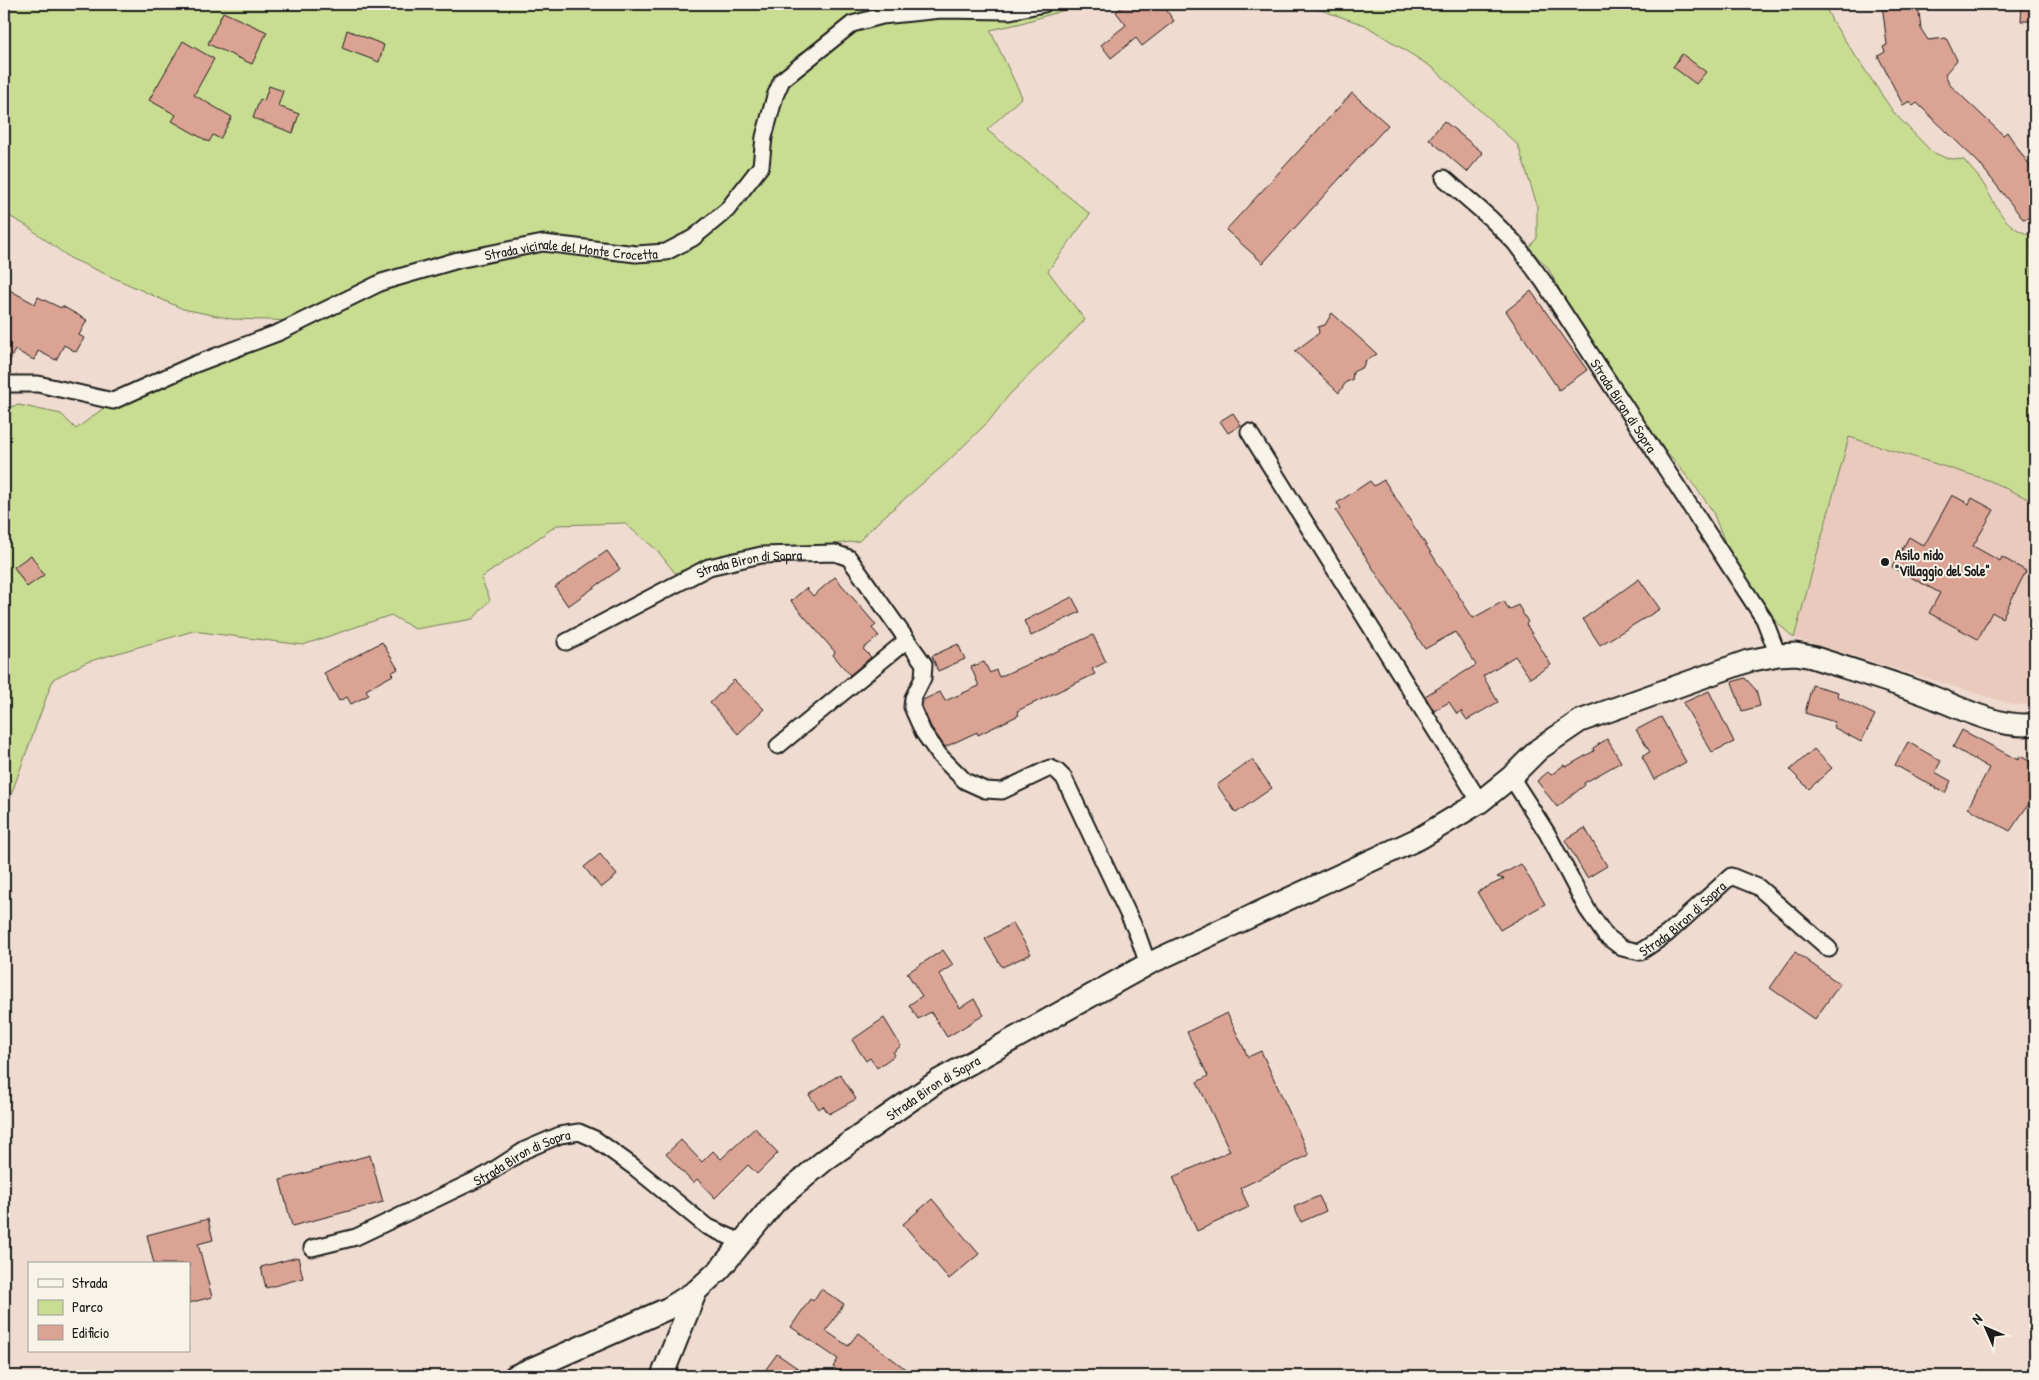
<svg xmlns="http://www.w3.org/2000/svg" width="2039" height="1380" font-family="'Patrick Hand',sans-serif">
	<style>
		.built { fill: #e9cabd }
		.green { fill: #c9dd92; stroke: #727c57 }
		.building { fill: #dba394; stroke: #1c1c1c }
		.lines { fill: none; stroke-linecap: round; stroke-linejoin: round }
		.street-casing { stroke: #1c1c1c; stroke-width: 19 }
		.secondary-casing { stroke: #1c1c1c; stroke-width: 25 }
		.street { stroke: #f7f3e8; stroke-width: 15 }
		.secondary { stroke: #f7f3e8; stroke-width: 21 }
		.poi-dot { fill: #1c1c1c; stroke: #f7f3e8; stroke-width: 2 }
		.labels { text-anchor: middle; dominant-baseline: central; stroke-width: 4; stroke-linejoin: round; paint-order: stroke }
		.street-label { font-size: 14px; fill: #1c1c1c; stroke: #f7f3e8 }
		.poi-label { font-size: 14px; font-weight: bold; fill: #1c1c1c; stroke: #f7f3e8; text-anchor: start }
	</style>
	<rect width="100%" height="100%" fill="#efdbcf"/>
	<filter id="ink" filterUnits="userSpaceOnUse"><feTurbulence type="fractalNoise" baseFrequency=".02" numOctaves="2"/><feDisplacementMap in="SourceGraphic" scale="10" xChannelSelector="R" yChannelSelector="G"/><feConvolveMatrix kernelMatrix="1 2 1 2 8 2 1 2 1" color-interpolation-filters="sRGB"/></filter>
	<g filter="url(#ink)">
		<path class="built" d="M 1849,437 L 1988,480 L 2035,502 L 2035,704 L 2015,705 L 1794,638 Z"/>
		<path class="green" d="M 4,4 L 1073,4 L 1068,9 L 1018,24 L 990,30 L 1022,97 L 987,130 L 1090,214 L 1048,271 L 1085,320 L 1009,395 L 989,421 L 945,464 L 880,520 L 859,541 L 836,544 L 757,548 L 715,558 L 675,573 L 657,550 L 624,523 L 557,525 L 481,578 L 490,600 L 473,619 L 415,629 L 391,615 L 303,645 L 193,631 L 87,662 L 53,679 L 4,814 L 4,408 L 19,405 L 61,414 L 76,429 L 113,401 L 301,321 L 232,319 L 183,309 L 70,258 L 27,226 L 4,213 Z
			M 1303,4 L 1824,4 L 1832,21 L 1894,113 L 1932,152 L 1946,158 L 1964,160 C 1970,168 1979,176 1984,185 C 1997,207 2004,228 2031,235 L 2032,275 L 2035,287 L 2035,346 L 2027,361 L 2035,366 L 2035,502 L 1988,480 L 1849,437 L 1794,638 L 1771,617 L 1733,563 L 1712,510 L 1697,489 L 1647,427 L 1585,337 L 1548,268 L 1529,248 L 1537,238 L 1537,205 L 1518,145 L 1433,68 L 1365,25 Z"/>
		<path class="building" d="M 1126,4 L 1162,4 L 1174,21 L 1142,46 L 1136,38 L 1111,58 L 1101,45 L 1126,25 L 1116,12 Z
			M 1882,4 L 1918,4 L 1921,29 L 1928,40 L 1946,38 L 1957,60 L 1945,74 L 1950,85 L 2003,135 L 2007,132 L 2035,174 L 2035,217 L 2023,219 L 1979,163 L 1917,103 L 1913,106 L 1910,101 L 1903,105 L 1878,56 L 1885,52 L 1883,47 L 1887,45 Z
			M 2022,4 L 2035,4 L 2035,21 L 2021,21 Z
			M 223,12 L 267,32 L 252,64 L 208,44 Z
			M 347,30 L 384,45 L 379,62 L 342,48 Z
			M 183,41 L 214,59 L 194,95 L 232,117 L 220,139 L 213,135 L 209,142 L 172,121 L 176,115 L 149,100 Z
			M 1682,54 L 1706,72 L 1696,84 L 1673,67 Z
			M 269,86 L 283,91 L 278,106 L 299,114 L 293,133 L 253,118 L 260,99 L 264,101 Z
			M 1352,93 L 1388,125 L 1263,263 L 1226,230 Z
			M 1444,121 L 1483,153 L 1467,172 L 1429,139 Z
			M 4,287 L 35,304 L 38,297 L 61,308 L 62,306 L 87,320 L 79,335 L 84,338 L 76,352 L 64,345 L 56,360 L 38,351 L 34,360 L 15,350 L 4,372 Z
			M 1531,291 L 1587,370 L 1559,390 L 1506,311 Z
			M 1332,313 L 1377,354 L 1365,361 L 1363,367 L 1353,372 L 1352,380 L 1346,382 L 1339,393 L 1295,351 L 1319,333 L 1318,327 L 1325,325 Z
			M 1233,413 L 1241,425 L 1228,433 L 1220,421 Z
			M 1384,480 L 1473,618 L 1504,601 L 1509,610 L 1518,605 L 1528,622 L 1526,624 L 1551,665 L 1530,678 L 1515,656 L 1483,676 L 1498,702 L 1467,720 L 1461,711 L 1457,714 L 1449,702 L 1434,711 L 1425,696 L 1476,665 L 1455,632 L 1425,649 L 1336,511 L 1341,508 L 1337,503 L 1370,481 L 1374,486 Z
			M 1952,495 L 1969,504 L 1972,498 L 1994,510 L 1973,546 L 2000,561 L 2002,557 L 2026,571 L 2002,618 L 1992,612 L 1978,639 L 1929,613 L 1940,593 L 1892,567 L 1909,537 L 1924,546 Z
			M 607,551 L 620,569 L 568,606 L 555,587 Z
			M 31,555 L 44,575 L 27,587 L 14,567 Z
			M 835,577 L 876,625 L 872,628 L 879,636 L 863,649 L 871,657 L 850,675 L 833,655 L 835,652 L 791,601 L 806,588 L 813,596 Z
			M 1639,579 L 1660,609 L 1600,645 L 1583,619 Z
			M 1072,597 L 1080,612 L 1031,636 L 1024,621 Z
			M 1093,635 L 1106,662 L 1092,669 L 1095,674 L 1017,711 L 1019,715 L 978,735 L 977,732 L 945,747 L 931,727 L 922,706 L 923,700 L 940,692 L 945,701 L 979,686 L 971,667 L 984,662 L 990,673 L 996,670 L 999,677 Z
			M 382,642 L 398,669 L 391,673 L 393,675 L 366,690 L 369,695 L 351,704 L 347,697 L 339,701 L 324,673 Z
			M 958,644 L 965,659 L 938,671 L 932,656 Z
			M 1745,678 L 1756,690 L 1760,706 L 1742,711 L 1732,682 Z
			M 734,680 L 764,709 L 738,734 L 710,703 Z
			M 1812,685 L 1838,692 L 1837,696 L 1875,715 L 1861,742 L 1833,727 L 1835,722 L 1805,713 Z
			M 1709,691 L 1734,742 L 1712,752 L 1683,703 Z
			M 1661,717 L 1686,762 L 1654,780 L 1642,756 L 1650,752 L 1636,730 Z
			M 1962,730 L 2018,760 L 2020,756 L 2035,764 L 2035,795 L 2010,831 L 1968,808 L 1989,768 L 1953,747 Z
			M 1607,739 L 1621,762 L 1584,783 L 1585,785 L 1557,807 L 1537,781 L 1548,772 L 1551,775 L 1564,765 L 1566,767 L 1594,751 L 1593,748 Z
			M 1908,742 L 1941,761 L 1935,772 L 1951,781 L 1945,793 L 1895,765 Z
			M 1814,749 L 1832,768 L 1809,789 L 1790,770 Z
			M 1252,760 L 1272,788 L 1236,813 L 1217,785 Z
			M 1585,828 L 1607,866 L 1587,878 L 1565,840 Z
			M 600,854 L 617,875 L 601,888 L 584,867 Z
			M 1521,864 L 1545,904 L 1500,930 L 1477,892 L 1504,879 L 1497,877 Z
			M 1013,923 L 1031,954 L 1002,967 L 985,939 Z
			M 943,950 L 953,965 L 939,974 L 960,1008 L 974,999 L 984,1015 L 947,1037 L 931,1012 L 918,1019 L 909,1005 L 922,996 L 907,973 Z
			M 1795,952 L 1840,984 L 1815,1019 L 1770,988 Z
			M 1227,1013 L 1248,1057 L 1261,1051 L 1309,1155 L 1240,1188 L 1249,1207 L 1197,1231 L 1173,1177 L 1230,1151 L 1197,1082 L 1208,1076 L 1187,1032 Z
			M 884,1018 L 901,1046 L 893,1052 L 895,1055 L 877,1068 L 870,1058 L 866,1061 L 852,1040 Z
			M 840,1074 L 856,1099 L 829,1114 L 823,1106 L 819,1109 L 809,1095 Z
			M 755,1128 L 778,1153 L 757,1174 L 748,1165 L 715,1198 L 697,1179 L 693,1183 L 666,1154 L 681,1140 L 702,1162 L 713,1151 L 721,1159 Z
			M 370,1155 L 383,1202 L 292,1226 L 280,1180 Z
			M 1319,1196 L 1326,1211 L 1301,1222 L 1294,1207 Z
			M 932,1199 L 979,1254 L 949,1279 L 903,1224 Z
			M 208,1219 L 213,1240 L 198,1244 L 212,1297 L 189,1303 L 189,1264 L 154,1264 L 147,1235 Z
			M 298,1257 L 303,1278 L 266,1288 L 261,1267 Z
			M 821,1289 L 844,1304 L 826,1331 L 848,1346 L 858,1333 L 915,1376 L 845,1376 L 833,1367 L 838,1359 L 791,1327 L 810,1299 L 813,1301 Z
			M 777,1354 L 809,1376 L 761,1376 Z"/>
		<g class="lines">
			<defs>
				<g id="street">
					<path id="s1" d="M 1444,178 L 1491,219 L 1515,243 L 1543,281 L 1764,619 L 1778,655"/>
					<path id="s2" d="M 4,384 L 38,384 L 113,401 L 193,365 L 280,332 L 382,282 L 458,260 L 543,243 L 636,254 L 666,252 L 693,238 L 727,210 L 761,166 L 764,137 L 775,96 L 782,80 L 852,24 L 882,16 L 941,10 L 1010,11 L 1044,4"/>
					<path d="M 1249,432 L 1480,802"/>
					<path id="s3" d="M 566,642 L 709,567 L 761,555 L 835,553 L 849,558 L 924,664 L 923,678 L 913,698 L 912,707 L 923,732 L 940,756 L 965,781 L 985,790 L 1002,791 L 1050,768 L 1057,771 L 1064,778 L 1137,933 L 1148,964"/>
					<path d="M 778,746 L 907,640"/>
					<path id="s4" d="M 1511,777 L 1547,833 L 1587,909 L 1605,935 L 1622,948 L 1640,952 L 1667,934 L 1731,876 L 1758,887 L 1829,949"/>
					<path id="s5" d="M 312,1248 L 356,1237 L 486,1175 L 525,1150 L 560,1135 L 579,1132 L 595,1139 L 634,1167 L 706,1226 L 741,1242"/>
				</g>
				<g id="secondary">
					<path id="s6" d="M 515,1376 L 669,1308 L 696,1291 L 720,1269 L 775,1202 L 825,1160 L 938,1081 L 1148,964 L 1420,838 L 1480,802 L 1511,777 L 1539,749 L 1580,721 L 1748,661 L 1778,655 L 1796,654 L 1812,657 C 1849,669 1886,680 1922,693 C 1955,705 2000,730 2035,724"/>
					<path d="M 662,1376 L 696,1291"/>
				</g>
			</defs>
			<use href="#street" class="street-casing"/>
			<use href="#secondary" class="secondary-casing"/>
			<use href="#street" class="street"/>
			<use href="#secondary" class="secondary"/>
		</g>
	</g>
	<circle class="poi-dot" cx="1885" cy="562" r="5"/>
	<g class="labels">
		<g class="street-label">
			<text stroke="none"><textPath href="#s2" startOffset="599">Strada vicinale del Monte Crocetta</textPath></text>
			<text stroke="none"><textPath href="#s1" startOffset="292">Strada Biron di Sopra</textPath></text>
			<text stroke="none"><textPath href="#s3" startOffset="202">Strada Biron di Sopra</textPath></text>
			<text stroke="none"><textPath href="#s4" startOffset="278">Strada Biron di Sopra</textPath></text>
			<text stroke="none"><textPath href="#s6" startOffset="515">Strada Biron di Sopra</textPath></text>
			<text stroke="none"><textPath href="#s5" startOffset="230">Strada Biron di Sopra</textPath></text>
		</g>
		<g class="poi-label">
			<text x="1895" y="554">Asilo nido<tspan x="1895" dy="16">"Villaggio del Sole"</tspan></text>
		</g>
	</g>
	<rect width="2039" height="1380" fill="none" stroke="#f7f3e8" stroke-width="20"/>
	<rect x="10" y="10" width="2019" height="1360" fill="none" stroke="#1c1c1c" stroke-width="2" filter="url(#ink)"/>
	<rect x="28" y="1262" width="162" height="90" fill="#f7f3e8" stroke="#9f9d96"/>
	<rect x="38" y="1279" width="25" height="8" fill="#f7f3e8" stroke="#9f9d96"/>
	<text x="72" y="1288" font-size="15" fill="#1c1c1c">Strada</text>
	<rect x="38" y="1300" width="25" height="15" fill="#c9dd92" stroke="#9f9d96"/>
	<text x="72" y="1312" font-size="15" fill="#1c1c1c">Parco</text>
	<rect x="38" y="1325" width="25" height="15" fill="#dba394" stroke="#9f9d96"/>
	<text x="72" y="1338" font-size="15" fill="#1c1c1c">Edificio</text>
	<g transform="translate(1986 1328) rotate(315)" stroke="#f7f3e8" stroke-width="4" paint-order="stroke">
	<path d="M0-4L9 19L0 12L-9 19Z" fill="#1c1c1c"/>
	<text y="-8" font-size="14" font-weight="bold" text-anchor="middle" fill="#1c1c1c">N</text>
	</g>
</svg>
